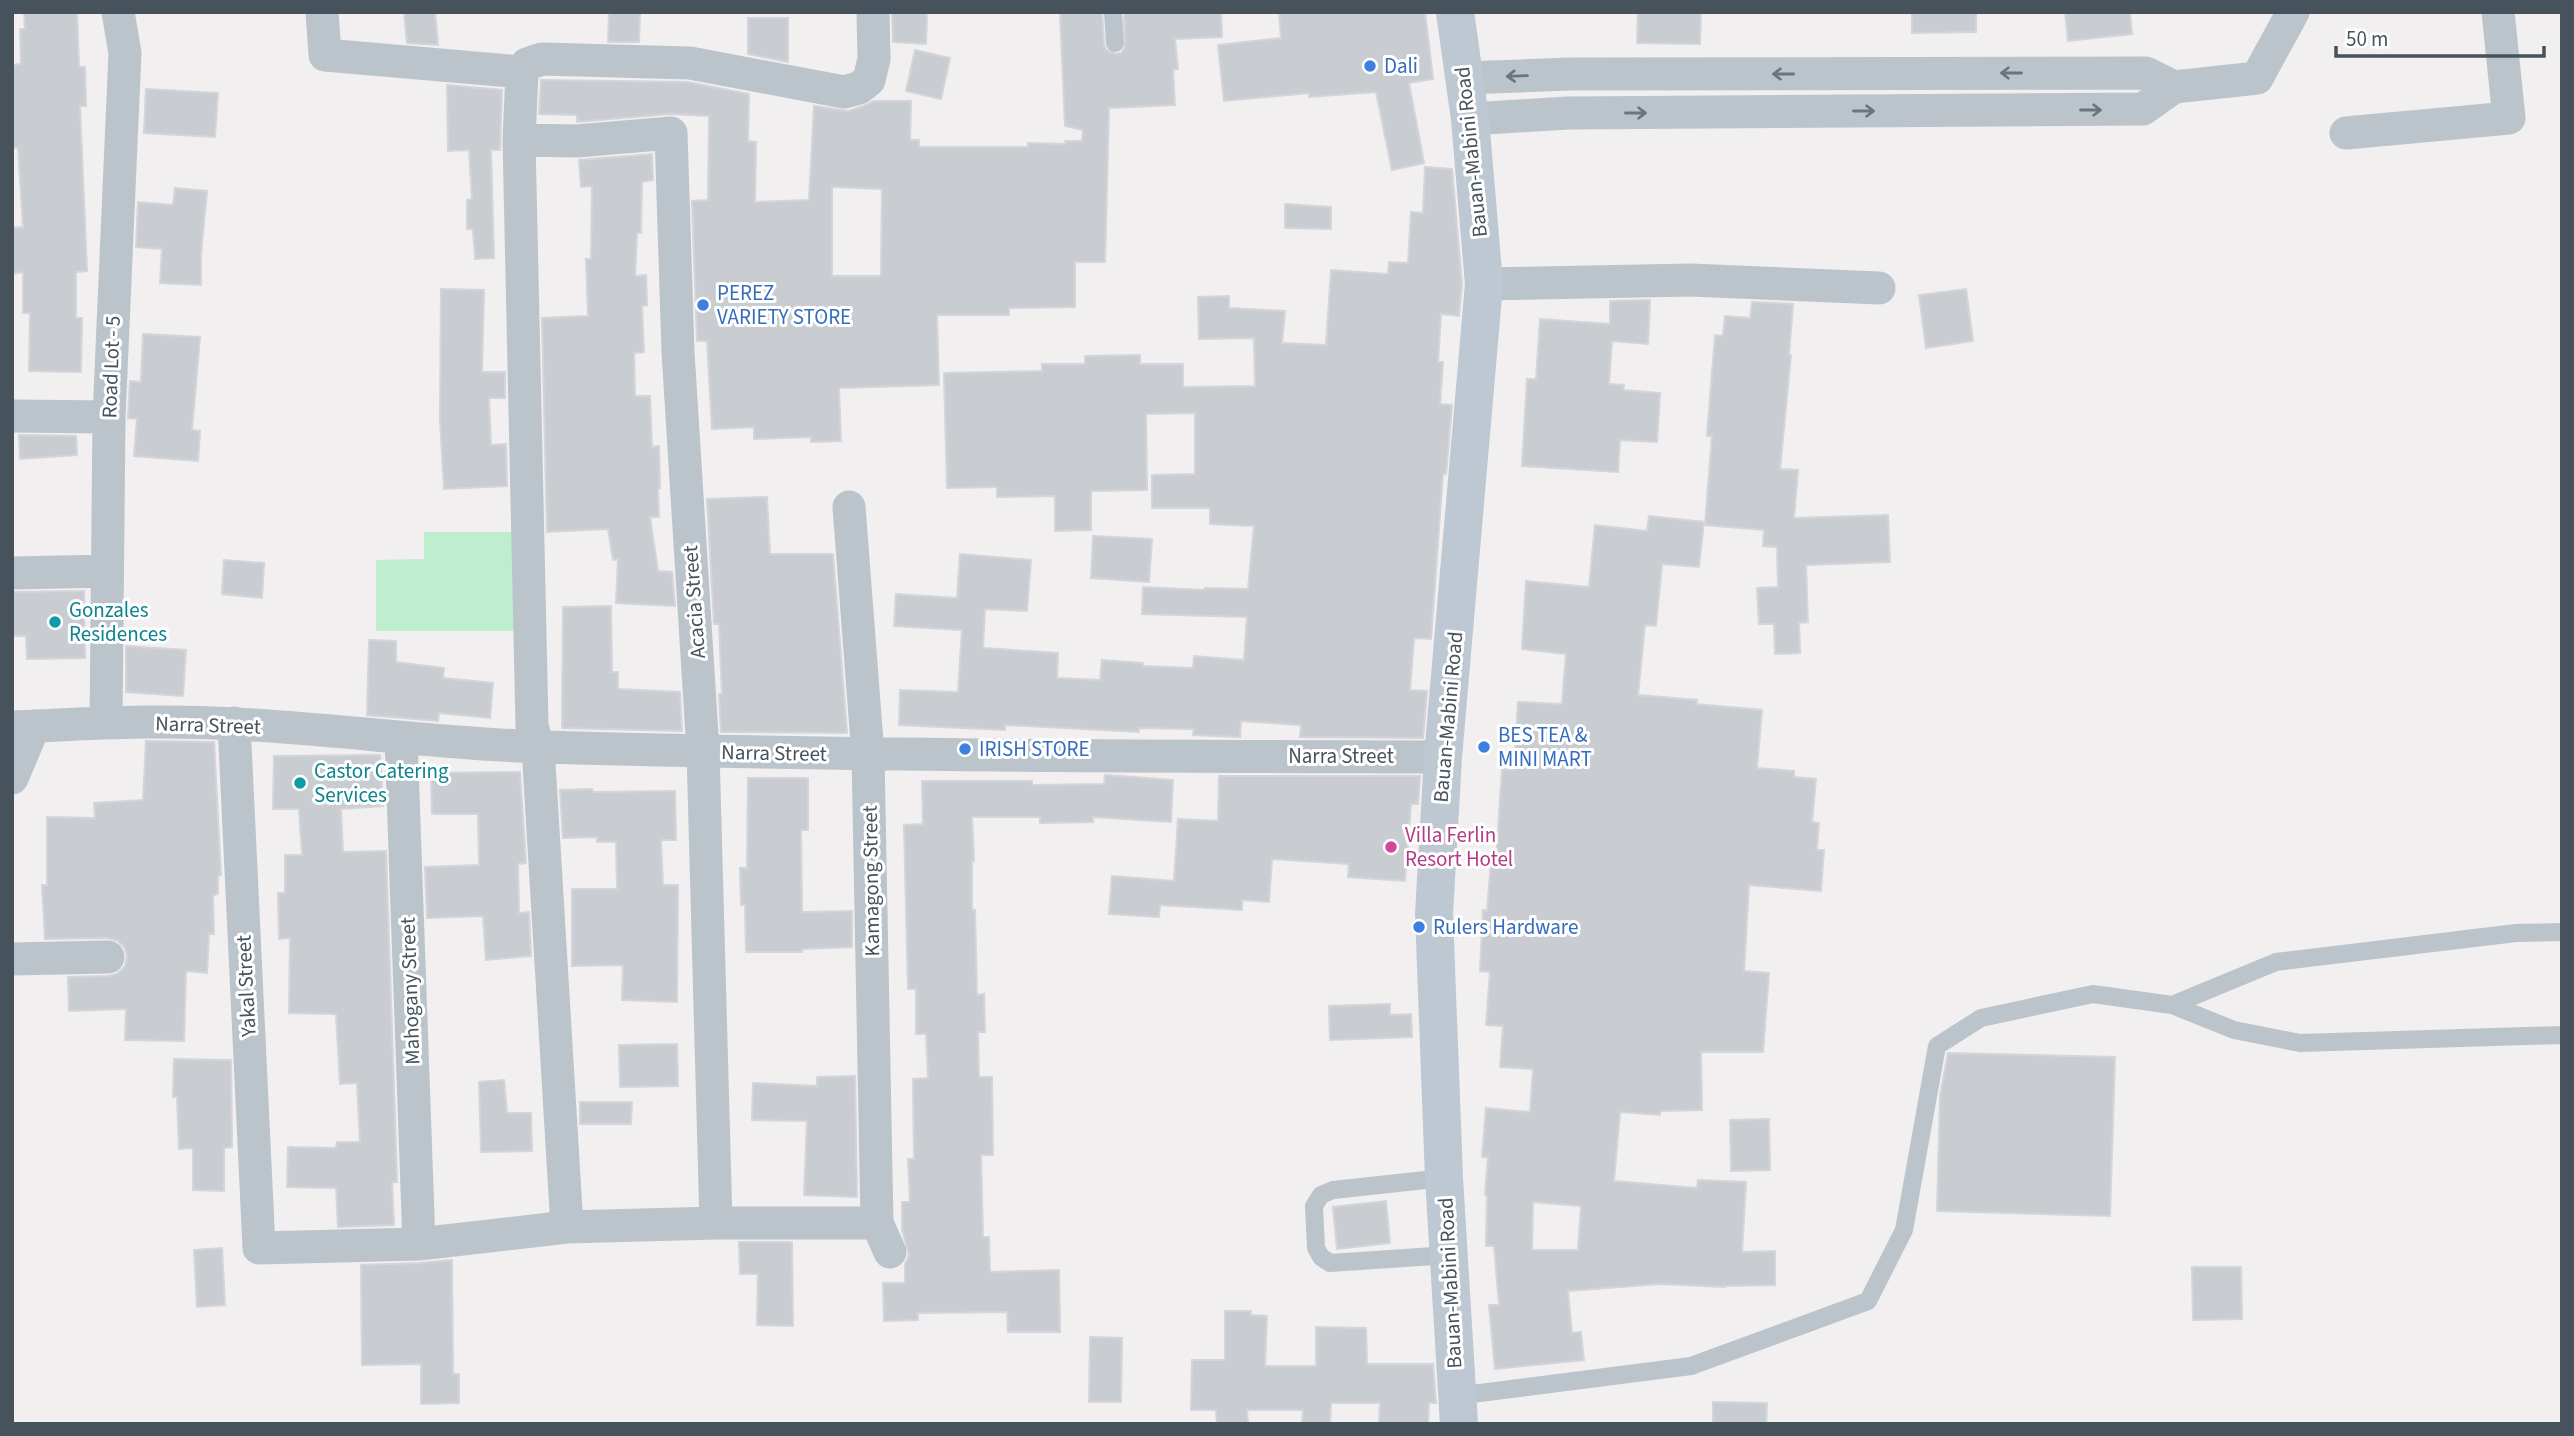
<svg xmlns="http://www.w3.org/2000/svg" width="2574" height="1436" font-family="'Source Sans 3',sans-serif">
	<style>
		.garden { fill: #beeecd }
		.building { fill: #c9ccd1; stroke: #d3d5da; stroke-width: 2; fill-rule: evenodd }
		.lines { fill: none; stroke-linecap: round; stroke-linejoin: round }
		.lane { stroke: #bbc4cb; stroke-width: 18 }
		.street { stroke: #bbc4cb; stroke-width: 33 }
		.secondary { stroke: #bdc8d2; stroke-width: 38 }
		.oneway { stroke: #6a757d }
		.shop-dot { fill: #3f7fe0; stroke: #fff; stroke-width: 2.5 }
		.culture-dot { fill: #0f9aa8; stroke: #fff; stroke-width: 2.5 }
		.hotel-dot { fill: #d1479c; stroke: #fff; stroke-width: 2.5 }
		.labels { text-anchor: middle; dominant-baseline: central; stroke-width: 6; stroke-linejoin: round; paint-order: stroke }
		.shop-label { font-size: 21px; fill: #366cbe; stroke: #fff; text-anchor: start }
		.street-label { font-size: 21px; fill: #47535c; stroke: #fff }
		.culture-label { font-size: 21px; fill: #0d838f; stroke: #fff; text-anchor: start }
		.hotel-label { font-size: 21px; fill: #b23c85; stroke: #fff; text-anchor: start }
	</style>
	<rect width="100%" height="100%" fill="#f1efef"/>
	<path class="garden" d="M 424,532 L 520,532 L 520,631 L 376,631 L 376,560 L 424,559 Z"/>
	<path class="building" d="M 24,12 L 77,12 L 79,67 L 85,67 L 86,106 L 80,106 L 87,271 L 76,272 L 76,318 L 82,318 L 81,372 L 29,371 L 30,313 L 23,313 L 23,272 L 12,274 L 12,228 L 23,227 L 18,148 L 12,148 L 12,65 L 21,64 L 20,29 L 25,29 Z
		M 404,12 L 435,12 L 438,45 L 407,43 Z
		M 609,12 L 640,12 L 639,42 L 608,42 Z
		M 892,12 L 927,12 L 926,44 L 893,42 Z
		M 1060,12 L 1102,12 L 1104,44 L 1106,50 L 1115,54 L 1121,53 L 1125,47 L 1124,12 L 1221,12 L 1222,37 L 1175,39 L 1178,69 L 1173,70 L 1175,105 L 1109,108 L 1105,262 L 1075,262 L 1075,307 L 1009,308 L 1009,315 L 937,315 L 939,385 L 839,388 L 841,441 L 811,442 L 811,437 L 754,439 L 754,427 L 712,429 L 707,341 L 697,341 L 692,201 L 708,200 L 709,116 L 669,114 L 577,122 L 577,115 L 539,114 L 541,80 L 688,82 L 749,94 L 748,141 L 756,142 L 755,202 L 809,200 L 814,106 L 848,111 L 864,106 L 874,101 L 911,101 L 910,140 L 919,140 L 919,147 L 1028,147 L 1028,143 L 1066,144 L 1065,141 L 1082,141 L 1083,130 L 1065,126 ZM 832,187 L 882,189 L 881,276 L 832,276 Z
		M 1279,12 L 1425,12 L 1433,79 L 1409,83 L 1424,163 L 1392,170 L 1376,92 L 1309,97 L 1309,93 L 1224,101 L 1218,45 L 1281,38 Z
		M 1638,12 L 1701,12 L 1700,44 L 1637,43 Z
		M 1912,12 L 1976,12 L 1976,32 L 1912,33 Z
		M 2065,12 L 2130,12 L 2132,34 L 2068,41 Z
		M 748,18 L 788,18 L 788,62 L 748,54 Z
		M 915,50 L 950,58 L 941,99 L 906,91 Z
		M 447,85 L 502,90 L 500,150 L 491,150 L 494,258 L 475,259 L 473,229 L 467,229 L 467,200 L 472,199 L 469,150 L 448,151 Z
		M 146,89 L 218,93 L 215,137 L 144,133 Z
		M 652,154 L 653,180 L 642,182 L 641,233 L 637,233 L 635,276 L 646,275 L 647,305 L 642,306 L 644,352 L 634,353 L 635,396 L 650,396 L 652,447 L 659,446 L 660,488 L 658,488 L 659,517 L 650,517 L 658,571 L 672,572 L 675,606 L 616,603 L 618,559 L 613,560 L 608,529 L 547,532 L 542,318 L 588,316 L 586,259 L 591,259 L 592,186 L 581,187 L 579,160 Z
		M 1425,167 L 1452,169 L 1462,284 L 1459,316 L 1441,314 L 1438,362 L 1443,362 L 1440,404 L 1452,405 L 1446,474 L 1443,474 L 1431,639 L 1414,638 L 1410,690 L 1427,691 L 1423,738 L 1300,737 L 1301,725 L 1241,721 L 1240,737 L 1193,735 L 1194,729 L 1139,728 L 1139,732 L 1005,725 L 1005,730 L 899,725 L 900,690 L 958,692 L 962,630 L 894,626 L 896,594 L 957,598 L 960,554 L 1031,560 L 1027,611 L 985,609 L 983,648 L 1058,653 L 1057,678 L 1100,680 L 1102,660 L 1143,663 L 1143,666 L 1193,668 L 1194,656 L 1244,660 L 1247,617 L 1142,614 L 1143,587 L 1205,590 L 1205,588 L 1248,589 L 1254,526 L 1210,524 L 1210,508 L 1152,508 L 1152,475 L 1195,474 L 1195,413 L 1146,414 L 1147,490 L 1091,491 L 1091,530 L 1055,531 L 1055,496 L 997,497 L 997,487 L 947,488 L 944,373 L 1042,371 L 1042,364 L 1085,364 L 1085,356 L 1140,355 L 1140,364 L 1183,364 L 1183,387 L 1255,386 L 1254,338 L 1199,339 L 1198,297 L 1229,296 L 1229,308 L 1285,311 L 1282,343 L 1326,345 L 1331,270 L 1388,274 L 1389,262 L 1408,263 L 1411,212 L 1423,213 Z
		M 175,188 L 207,191 L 201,255 L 201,285 L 160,283 L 162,249 L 136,247 L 138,202 L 173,205 Z
		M 1285,204 L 1331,207 L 1331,229 L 1285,228 Z
		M 441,289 L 484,290 L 482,372 L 505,372 L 505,398 L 489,398 L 491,445 L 506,444 L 507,486 L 444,489 L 440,420 Z
		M 1966,289 L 1973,341 L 1926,348 L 1919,295 Z
		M 1650,300 L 1648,344 L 1612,341 L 1609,384 L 1624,385 L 1623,390 L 1660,393 L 1657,442 L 1620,440 L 1618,472 L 1522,466 L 1527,379 L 1536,379 L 1540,319 L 1610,324 L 1610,301 Z
		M 1752,302 L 1793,304 L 1789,355 L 1791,355 L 1780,469 L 1798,470 L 1794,518 L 1888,515 L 1890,562 L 1806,565 L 1808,622 L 1799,623 L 1800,653 L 1775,654 L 1774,624 L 1759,624 L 1757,588 L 1778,587 L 1777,547 L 1763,546 L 1764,530 L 1705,525 L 1712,436 L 1707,436 L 1715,335 L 1723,336 L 1725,316 L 1750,318 Z
		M 143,334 L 200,337 L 192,430 L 200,431 L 198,461 L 134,456 L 137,419 L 128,418 L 130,381 L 141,382 Z
		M 19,435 L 76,436 L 77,455 L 20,459 Z
		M 767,497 L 770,554 L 833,554 L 847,733 L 721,732 L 719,694 L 722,694 L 719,624 L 714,624 L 707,499 Z
		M 1649,516 L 1704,522 L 1699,567 L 1662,564 L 1656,626 L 1645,625 L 1638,695 L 1697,700 L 1696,704 L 1762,710 L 1757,768 L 1794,771 L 1794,777 L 1816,779 L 1812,822 L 1819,823 L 1817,850 L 1824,850 L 1821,891 L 1749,885 L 1744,971 L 1769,973 L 1763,1052 L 1701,1052 L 1702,1110 L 1660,1111 L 1660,1115 L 1620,1112 L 1614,1181 L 1697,1188 L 1698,1180 L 1746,1182 L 1742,1252 L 1775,1251 L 1775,1285 L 1724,1286 L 1724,1287 L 1660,1284 L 1568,1291 L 1572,1333 L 1581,1332 L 1584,1360 L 1495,1369 L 1489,1305 L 1499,1305 L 1494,1246 L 1486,1246 L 1487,1196 L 1485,1195 L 1488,1157 L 1482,1157 L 1486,1108 L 1530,1112 L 1533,1069 L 1500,1067 L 1503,1026 L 1486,1025 L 1490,972 L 1480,971 L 1483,910 L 1487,911 L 1491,861 L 1496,861 L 1502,769 L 1514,770 L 1518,702 L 1562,704 L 1566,654 L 1522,649 L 1526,581 L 1589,587 L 1595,525 L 1647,531 ZM 1533,1202 L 1581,1206 L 1578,1250 L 1532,1250 Z
		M 1093,536 L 1152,539 L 1149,582 L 1091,578 Z
		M 224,560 L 264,563 L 262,598 L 222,594 Z
		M 84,591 L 85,658 L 27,659 L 26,636 L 12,636 L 12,592 Z
		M 611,606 L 612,672 L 618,672 L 618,689 L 680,692 L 682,731 L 562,728 L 563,607 Z
		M 369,640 L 396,641 L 396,662 L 444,668 L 443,678 L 493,683 L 490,718 L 439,713 L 438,721 L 367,715 Z
		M 126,646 L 186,650 L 183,696 L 126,692 Z
		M 146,741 L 214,742 L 221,875 L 218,875 L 218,894 L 213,895 L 214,934 L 209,934 L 207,973 L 186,971 L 184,1041 L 125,1040 L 126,1009 L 69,1011 L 68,977 L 108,976 L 117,974 L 125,966 L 127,957 L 125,948 L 118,941 L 108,938 L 45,939 L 42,885 L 47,885 L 47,817 L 95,818 L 94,803 L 143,800 Z
		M 380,755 L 383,806 L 341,809 L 343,852 L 386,851 L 397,1178 L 397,1182 L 392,1182 L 394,1225 L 338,1227 L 336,1188 L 287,1187 L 288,1147 L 336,1148 L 337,1142 L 360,1142 L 357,1083 L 340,1084 L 336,1014 L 289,1013 L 290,938 L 279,939 L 278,893 L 285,893 L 285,855 L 302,855 L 299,809 L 273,809 L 274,756 Z
		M 520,772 L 526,863 L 518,864 L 519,913 L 529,912 L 531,956 L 486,960 L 483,916 L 427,918 L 425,867 L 479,865 L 478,814 L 432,814 L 431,773 Z
		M 1105,775 L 1173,780 L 1171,822 L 1093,817 L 1093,822 L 1040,823 L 1040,817 L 972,817 L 974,861 L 972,861 L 972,910 L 975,910 L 977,995 L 984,994 L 985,1032 L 978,1032 L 979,1077 L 992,1077 L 993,1155 L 981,1155 L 983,1237 L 989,1237 L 990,1272 L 1059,1270 L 1060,1332 L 1008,1332 L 1007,1312 L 918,1313 L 918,1320 L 884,1321 L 883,1283 L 905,1283 L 905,1264 L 909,1255 L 902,1229 L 902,1202 L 910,1202 L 908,1159 L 914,1159 L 913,1079 L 928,1078 L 926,1034 L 916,1034 L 916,989 L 908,989 L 904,825 L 923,824 L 922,781 L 1032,781 L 1032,785 L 1104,784 Z
		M 1219,776 L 1420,776 L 1418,804 L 1411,804 L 1405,881 L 1348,877 L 1349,864 L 1272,859 L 1269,902 L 1242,900 L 1242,910 L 1160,905 L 1159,917 L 1109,914 L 1112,876 L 1174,881 L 1178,819 L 1218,821 Z
		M 748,778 L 808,778 L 808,830 L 801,830 L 802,912 L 852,911 L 852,947 L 802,949 L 802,952 L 746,952 L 745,905 L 741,905 L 740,868 L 747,868 Z
		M 592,789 L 593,792 L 675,791 L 676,840 L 661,840 L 663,885 L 678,885 L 677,1002 L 622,1000 L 623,965 L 572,966 L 572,889 L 617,889 L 616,842 L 597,842 L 597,837 L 563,838 L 560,790 Z
		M 1390,1004 L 1390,1015 L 1411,1014 L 1412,1037 L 1330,1040 L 1329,1006 Z
		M 677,1044 L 678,1086 L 620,1087 L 619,1045 Z
		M 1948,1053 L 2115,1057 L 2110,1216 L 1937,1211 L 1940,1096 Z
		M 174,1059 L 231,1060 L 232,1147 L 224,1148 L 224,1191 L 193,1190 L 193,1148 L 179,1149 L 177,1097 L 173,1097 Z
		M 855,1076 L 857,1197 L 804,1195 L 807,1121 L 752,1120 L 753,1083 L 817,1086 L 817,1077 Z
		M 504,1080 L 507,1113 L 531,1113 L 532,1151 L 481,1152 L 479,1082 Z
		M 580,1102 L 632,1102 L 631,1124 L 580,1124 Z
		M 1769,1119 L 1770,1170 L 1731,1171 L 1730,1120 Z
		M 1386,1201 L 1390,1243 L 1337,1249 L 1333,1207 Z
		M 739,1242 L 792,1242 L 793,1326 L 757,1325 L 758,1274 L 740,1274 Z
		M 222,1248 L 225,1305 L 197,1307 L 194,1250 Z
		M 452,1260 L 453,1374 L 459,1374 L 459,1403 L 421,1404 L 421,1364 L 362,1365 L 361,1265 L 420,1263 Z
		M 2192,1267 L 2241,1267 L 2242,1319 L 2193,1320 Z
		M 1225,1311 L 1251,1311 L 1251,1315 L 1267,1316 L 1265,1366 L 1316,1366 L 1316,1327 L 1366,1328 L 1367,1364 L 1433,1364 L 1436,1403 L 1429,1403 L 1428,1424 L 1379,1424 L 1380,1403 L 1331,1403 L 1330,1424 L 1302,1424 L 1303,1410 L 1247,1410 L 1248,1424 L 1217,1424 L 1216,1410 L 1191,1410 L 1192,1360 L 1225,1360 Z
		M 1090,1337 L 1122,1338 L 1121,1402 L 1089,1402 Z
		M 1713,1402 L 1767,1403 L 1766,1424 L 1713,1424 Z"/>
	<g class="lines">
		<path class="lane" d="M 1113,12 L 1115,43
			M 2172,1005 L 2276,962 L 2516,933 L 2562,932
			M 1444,1178 L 1333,1190 L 1321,1195 L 1314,1206 L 1316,1248 L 1321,1257 L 1330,1263 L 1449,1255
			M 1456,1396 L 1691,1366 L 1868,1301 L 1904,1230 L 1937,1046 L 1981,1018 L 2093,994 L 2172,1005 L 2234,1030 L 2300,1043 L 2562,1035"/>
		<path class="street" d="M 322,12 L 325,55 L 522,72
			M 1464,78 L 1570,74 L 2146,73 L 2174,87
			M 1470,119 L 1568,113 L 2143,109 L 2174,87 L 2257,78 L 2293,12
			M 2346,133 L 2509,118 L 2498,12
			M 519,140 L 577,141 L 671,133 L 678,352 L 703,751 L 716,1223
			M 1484,284 L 1691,280 L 1879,288
			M 12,416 L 109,417
			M 849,507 L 868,755 L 877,1223 L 890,1252
			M 12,573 L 107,571
			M 106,723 L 109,417 L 125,53 L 118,12
			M 234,723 L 259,1248 L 419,1244 L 567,1227 L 716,1223 L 877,1223
			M 12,727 C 86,724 161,719 235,724 C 338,729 441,744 544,747 C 844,756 1143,756 1443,757
			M 401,739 L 419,1244
			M 12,778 L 34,726
			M 12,959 L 108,957
			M 567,1227 L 538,747 L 532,726 L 519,140 L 522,72 L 527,64 L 542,59 L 690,63 L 844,92 L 859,88 L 869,80 L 874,59 L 873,12"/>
		<path class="secondary" d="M 1455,12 L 1470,119 L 1484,284 L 1443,757 L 1434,914 L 1444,1178 L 1459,1424"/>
	</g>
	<defs><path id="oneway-shaft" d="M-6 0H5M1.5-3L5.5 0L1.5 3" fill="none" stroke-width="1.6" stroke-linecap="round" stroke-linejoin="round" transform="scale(1.75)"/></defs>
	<g class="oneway">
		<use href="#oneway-shaft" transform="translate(2011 73) rotate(180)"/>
		<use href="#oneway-shaft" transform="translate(1783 74) rotate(180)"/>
		<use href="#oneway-shaft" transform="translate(1517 76) rotate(178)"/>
		<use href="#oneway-shaft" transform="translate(2091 110)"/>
		<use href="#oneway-shaft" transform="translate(1864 111)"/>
		<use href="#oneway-shaft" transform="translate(1636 113)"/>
	</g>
	<g class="shop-dot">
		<circle cx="1370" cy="66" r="7"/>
		<circle cx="703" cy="305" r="7"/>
		<circle cx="1484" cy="747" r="7"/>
		<circle cx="965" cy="749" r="7"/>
		<circle cx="1419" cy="927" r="7"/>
	</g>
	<g class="culture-dot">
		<circle cx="55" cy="622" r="7"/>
		<circle cx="300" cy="783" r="7"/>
	</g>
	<circle class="hotel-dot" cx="1391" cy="847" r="7"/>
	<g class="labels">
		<g class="shop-label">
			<text x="1384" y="66">Dali</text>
			<text x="717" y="293">PEREZ<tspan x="717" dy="24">VARIETY STORE</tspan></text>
			<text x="1498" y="735">BES TEA &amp;<tspan x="1498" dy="24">MINI MART</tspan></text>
			<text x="979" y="749">IRISH STORE</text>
			<text x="1433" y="927">Rulers Hardware</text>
		</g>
		<g class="street-label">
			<text transform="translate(1471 152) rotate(-96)">Bauan-Mabini Road</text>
			<text transform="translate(111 367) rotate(-88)">Road Lot - 5</text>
			<text transform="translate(694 602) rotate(-94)">Acacia Street</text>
			<text transform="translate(1448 717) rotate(-85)">Bauan-Mabini Road</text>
			<text transform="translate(208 725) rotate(2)">Narra Street</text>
			<text transform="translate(774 753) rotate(1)">Narra Street</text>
			<text x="1341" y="756">Narra Street</text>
			<text transform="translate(871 881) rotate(-91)">Kamagong Street</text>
			<text transform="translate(246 986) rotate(-93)">Yakal Street</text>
			<text transform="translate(410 991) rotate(-92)">Mahogany Street</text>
			<text transform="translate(1450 1283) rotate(-93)">Bauan-Mabini Road</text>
		</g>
		<g class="culture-label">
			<text x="69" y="610">Gonzales<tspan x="69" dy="24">Residences</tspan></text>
			<text x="314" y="771">Castor Catering<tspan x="314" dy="24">Services</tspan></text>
		</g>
		<g class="hotel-label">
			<text x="1405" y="835">Villa Ferlin<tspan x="1405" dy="24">Resort Hotel</tspan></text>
		</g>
	</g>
	<rect width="2574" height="1436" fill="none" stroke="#47535c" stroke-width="28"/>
	<path d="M2336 46v10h208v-10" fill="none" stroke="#47535c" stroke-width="3.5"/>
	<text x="2346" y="46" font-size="21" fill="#47535c" stroke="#ffffff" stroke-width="5" paint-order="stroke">50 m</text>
</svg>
